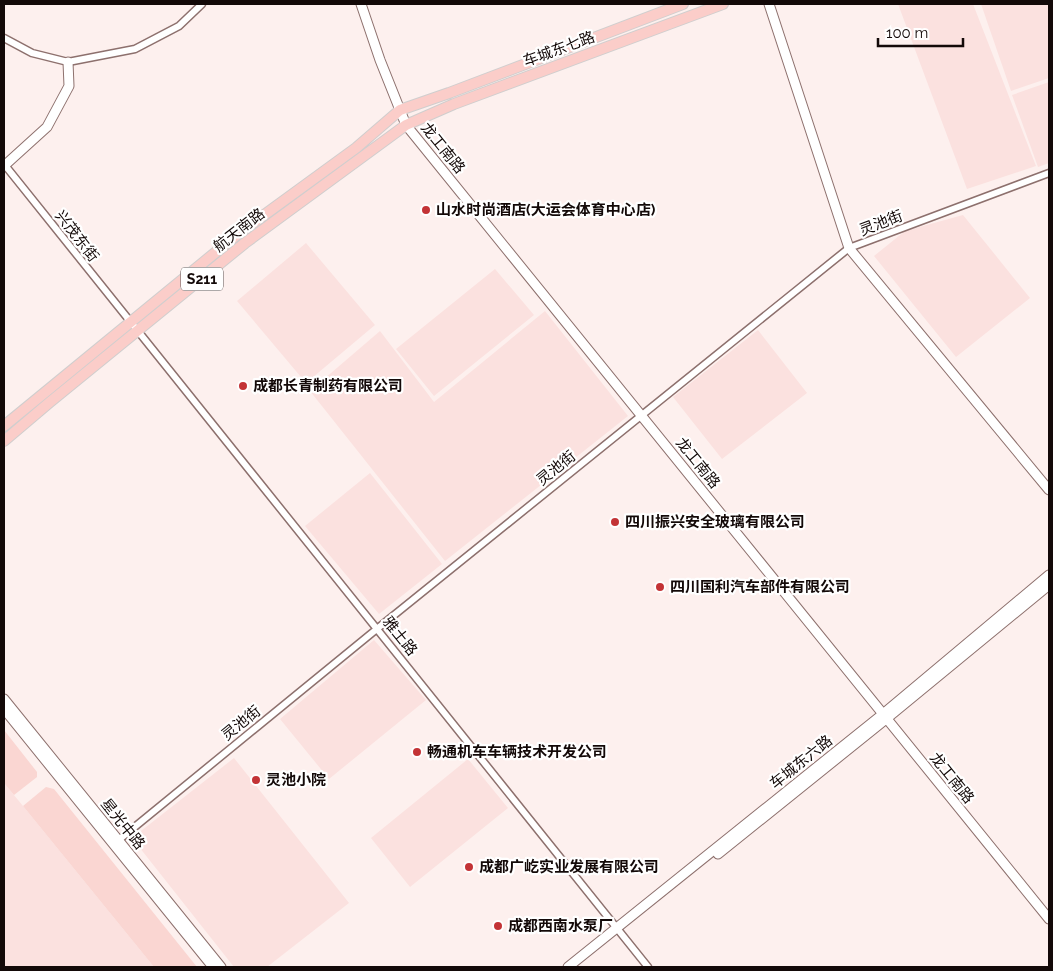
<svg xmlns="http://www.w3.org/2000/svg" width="1053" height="971" font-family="Raleway,'Noto Sans SC',sans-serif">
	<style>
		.built { fill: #fbe1df }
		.green { fill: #fad6d2 }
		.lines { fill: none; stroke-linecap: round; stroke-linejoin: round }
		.street-casing { stroke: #8d706d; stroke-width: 9 }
		.secondary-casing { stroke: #8d706d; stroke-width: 11 }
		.primary-casing { stroke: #d0cece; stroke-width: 12 }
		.street { stroke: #fff; stroke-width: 6 }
		.secondary { stroke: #fff; stroke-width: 9 }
		.primary { stroke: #fbcdc9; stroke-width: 10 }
		.poi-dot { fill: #c33336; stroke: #fff; stroke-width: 2 }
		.labels { text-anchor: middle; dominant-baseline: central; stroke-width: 4.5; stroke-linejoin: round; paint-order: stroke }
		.shield { fill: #fff; stroke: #5a5352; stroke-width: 1 }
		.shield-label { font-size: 14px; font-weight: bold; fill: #130908 }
		.street-label { font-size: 15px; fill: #130908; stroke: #fff }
		.poi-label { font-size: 15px; font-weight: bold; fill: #130908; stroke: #fff; text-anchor: start }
	</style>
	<rect width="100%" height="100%" fill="#fdf0ee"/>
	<path class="built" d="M 898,4 L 973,4 L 1036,166 L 967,189 Z
		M 981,4 L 1049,4 L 1049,78 L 1011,91 Z
		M 1049,82 L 1049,163 L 1038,167 L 1012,95 Z
		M 963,215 L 1030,298 L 956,357 L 874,256 L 905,231 Z
		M 306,243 L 375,325 L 306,383 L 237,301 Z
		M 495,269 L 534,315 L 434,396 L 396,349 Z
		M 545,311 L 628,416 L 445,561 L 310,391 L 380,331 L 434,402 Z
		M 758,330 L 807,393 L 722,459 L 673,397 Z
		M 370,473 L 442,564 L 379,614 L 305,526 Z
		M 374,640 L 426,700 L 329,779 L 280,719 Z
		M 234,758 L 349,903 L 267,967 L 234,967 L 132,838 Z
		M 468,759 L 508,808 L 410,887 L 371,838 Z
		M 4,783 L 23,806 L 154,967 L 4,967 Z"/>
	<path class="green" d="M 4,730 L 37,772 L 37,777 L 14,795 L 4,783 Z
		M 46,787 L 54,789 L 197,967 L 154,967 L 23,806 Z"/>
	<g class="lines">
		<defs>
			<path id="street" d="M 4,38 L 32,53 L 68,62 L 135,49 L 179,26 L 202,4
				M 4,164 L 648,967
				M 115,843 L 378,628 L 849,248 L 1049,173"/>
			<path id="secondary" d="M 361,4 L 380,60 L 406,125 L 1049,919
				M 769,4 L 849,248 L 1049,490
				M 4,166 L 47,127 L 69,86 L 68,62
				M 4,699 L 221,967
				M 4,709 L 213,967
				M 718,854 L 886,719 L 1049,585
				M 568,967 L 883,714 L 1049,575"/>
			<path id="primary" d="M 4,426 L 238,234 L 356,148 L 400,110 L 449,93 L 683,4
				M 4,441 L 50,402 L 245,243 L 406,125 L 454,104 L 723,4"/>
		</defs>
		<use href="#street" class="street-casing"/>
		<use href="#secondary" class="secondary-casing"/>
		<use href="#primary" class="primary-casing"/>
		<use href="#street" class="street"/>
		<use href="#secondary" class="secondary"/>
		<use href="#primary" class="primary"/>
	</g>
	<g class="poi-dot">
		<circle cx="426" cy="210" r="5"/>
		<circle cx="243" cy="386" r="5"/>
		<circle cx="615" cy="522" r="5"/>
		<circle cx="660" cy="587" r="5"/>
		<circle cx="417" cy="752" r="5"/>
		<circle cx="256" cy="780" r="5"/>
		<circle cx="469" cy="867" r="5"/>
		<circle cx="498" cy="926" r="5"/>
	</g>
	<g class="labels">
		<rect class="shield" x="181" y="267.5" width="42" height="23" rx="4"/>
		<g class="shield-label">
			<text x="202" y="279">S211</text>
		</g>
		<g class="street-label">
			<text transform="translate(559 49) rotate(-20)">车城东七路</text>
			<text transform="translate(443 148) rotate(51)">龙工南路</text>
			<text transform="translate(881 223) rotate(-21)">灵池街</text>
			<text transform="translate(239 230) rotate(-38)">航天南路</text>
			<text transform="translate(77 236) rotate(52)">兴茂东街</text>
			<text transform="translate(698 463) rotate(51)">龙工南路</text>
			<text transform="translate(556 468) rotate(-39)">灵池街</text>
			<text transform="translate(400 636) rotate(51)">雅土路</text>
			<text transform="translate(241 723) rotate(-39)">灵池街</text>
			<text transform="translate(801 762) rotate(-39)">车城东六路</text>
			<text transform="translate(952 778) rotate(51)">龙工南路</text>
			<text transform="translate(123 824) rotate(51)">星光中路</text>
		</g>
		<g class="poi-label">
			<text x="436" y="210">山水时尚酒店(大运会体育中心店)</text>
			<text x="253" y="386">成都长青制药有限公司</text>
			<text x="625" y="522">四川振兴安全玻璃有限公司</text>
			<text x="670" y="587">四川国利汽车部件有限公司</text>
			<text x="427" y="752">畅通机车车辆技术开发公司</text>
			<text x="266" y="780">灵池小院</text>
			<text x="479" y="867">成都广屹实业发展有限公司</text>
			<text x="508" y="926">成都西南水泵厂</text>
		</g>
	</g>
	<rect width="1053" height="971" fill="none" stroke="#130908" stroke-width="10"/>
	<path d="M878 38v8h85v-8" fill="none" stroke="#130908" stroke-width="2.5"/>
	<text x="886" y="38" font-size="15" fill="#130908" stroke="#ffffff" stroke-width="4" paint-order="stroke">100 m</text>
</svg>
